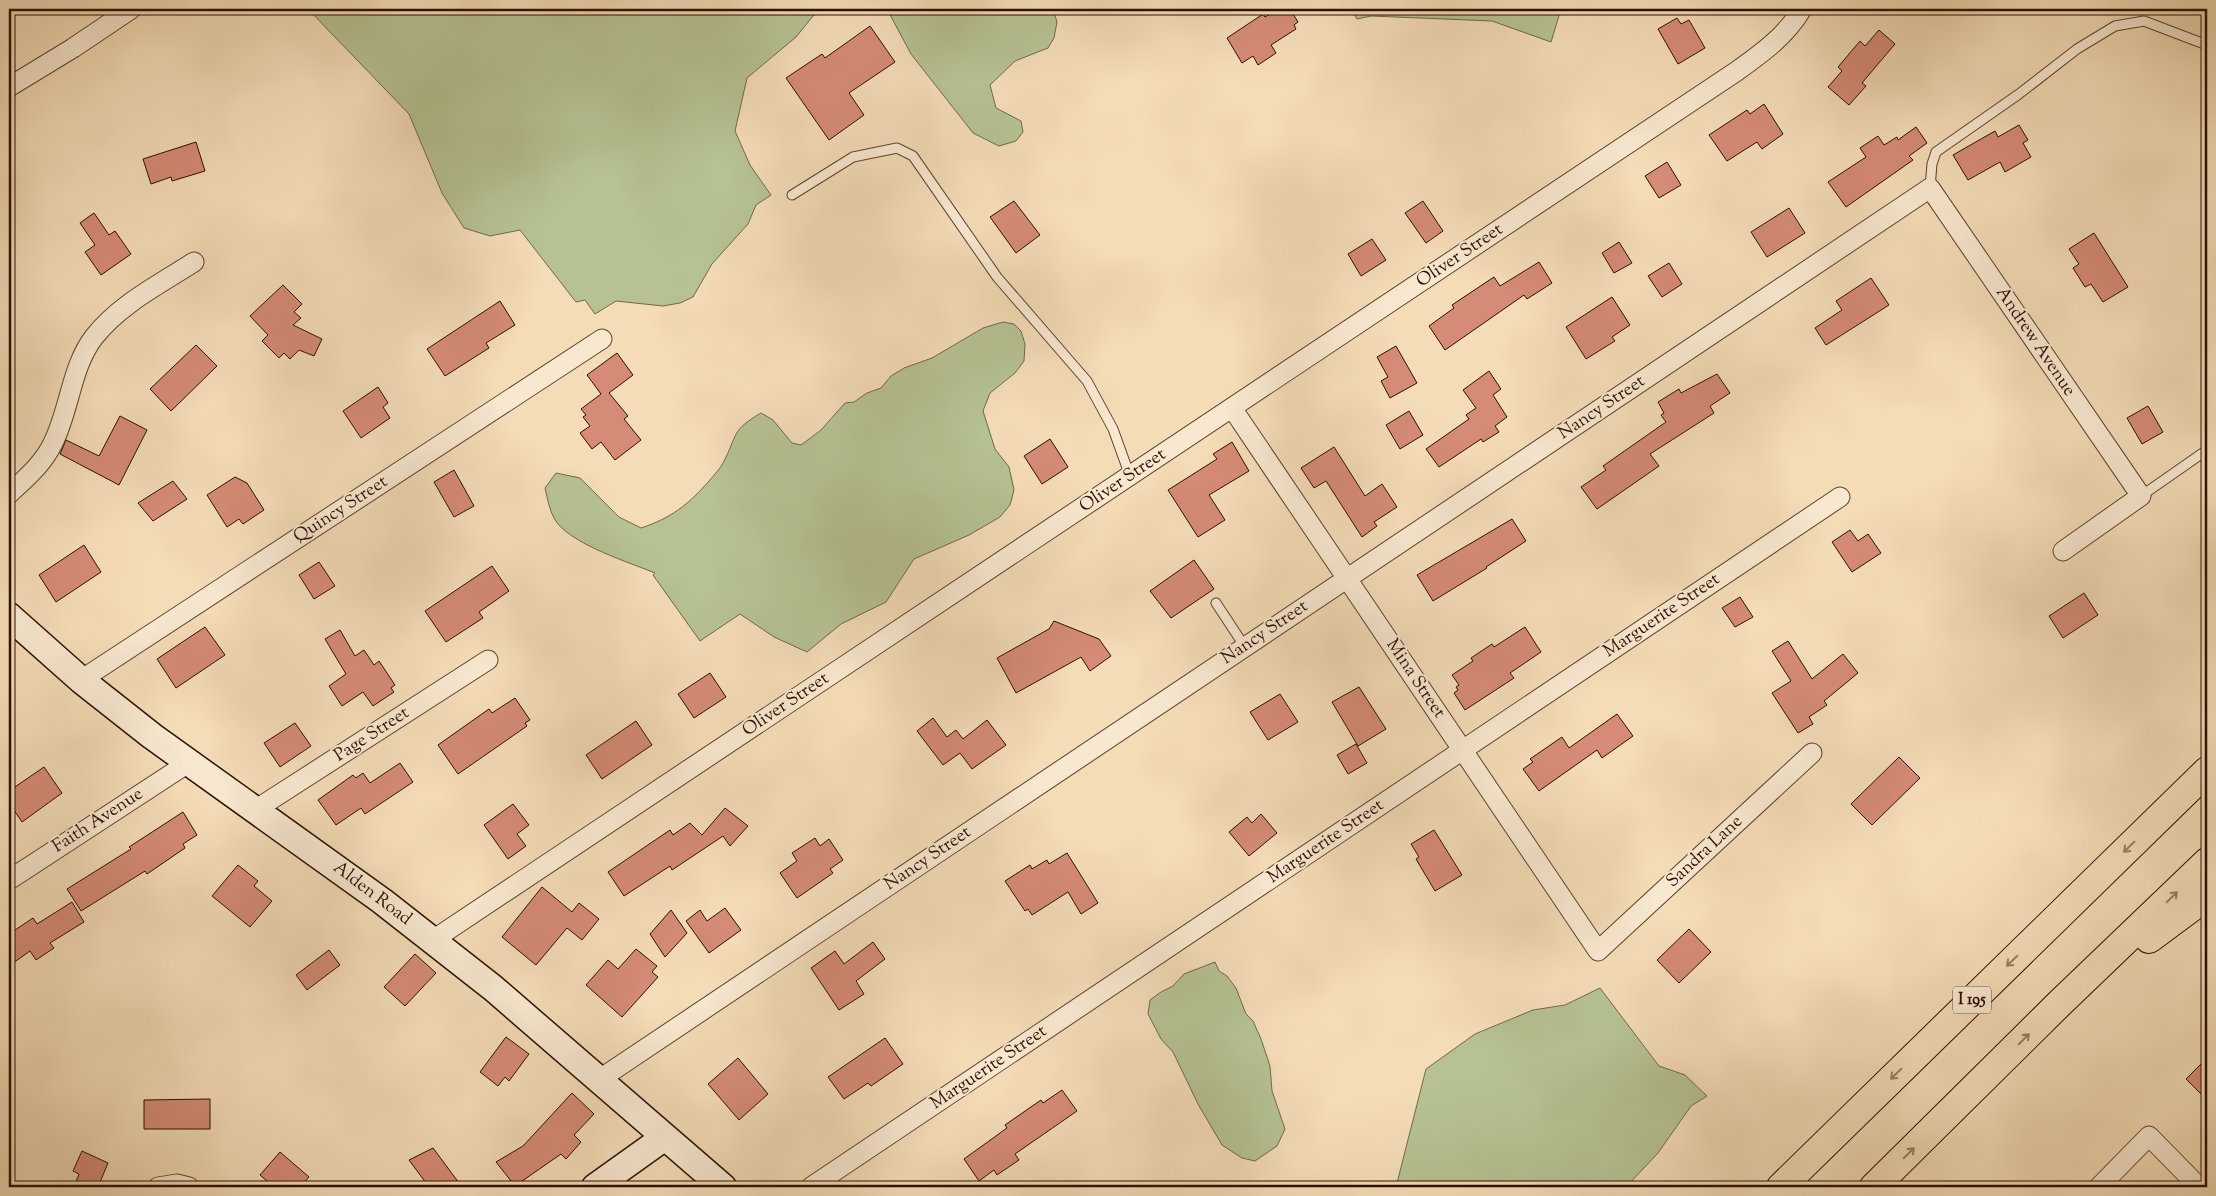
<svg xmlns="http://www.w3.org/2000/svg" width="2216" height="1196" font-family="'Sorts Mill Goudy',serif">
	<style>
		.green { fill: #b6c292; stroke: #716849 }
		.building { fill: #d58b75; stroke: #2c0f00 }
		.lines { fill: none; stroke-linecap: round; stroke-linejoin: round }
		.lane-casing { stroke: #5e422e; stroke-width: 11 }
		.street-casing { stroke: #5e422e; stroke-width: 21 }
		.secondary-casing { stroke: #2c0f00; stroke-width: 29 }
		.highway-casing { stroke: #2c0f00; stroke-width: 30 }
		.lane { stroke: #f8e8d0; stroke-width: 9 }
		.street { stroke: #f8e8d0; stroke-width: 19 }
		.secondary { stroke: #f8e8d0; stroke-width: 26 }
		.highway { stroke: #f4dcb7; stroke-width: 28 }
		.oneway { stroke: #9a8065 }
		.labels { text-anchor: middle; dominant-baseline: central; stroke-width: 4; stroke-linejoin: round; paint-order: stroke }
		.shield { fill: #f8e8d0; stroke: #69503e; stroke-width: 1 }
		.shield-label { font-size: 16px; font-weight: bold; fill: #2c0f00 }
		.street-label { font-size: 18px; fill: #2c0f00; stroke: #f8e8d0 }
	</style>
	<rect width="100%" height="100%" fill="#f4dcb7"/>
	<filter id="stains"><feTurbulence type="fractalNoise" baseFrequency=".004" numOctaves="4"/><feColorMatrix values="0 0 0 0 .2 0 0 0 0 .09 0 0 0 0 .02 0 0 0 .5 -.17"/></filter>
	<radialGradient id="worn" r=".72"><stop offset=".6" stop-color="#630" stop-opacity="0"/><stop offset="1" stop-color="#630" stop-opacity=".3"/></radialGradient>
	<path class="green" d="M 308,9 L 823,9 L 813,16 L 796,37 L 747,78 L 735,131 L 750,165 L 771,195 L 756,205 L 748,224 L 712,264 L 693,297 L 680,303 L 663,306 L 616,301 L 595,314 L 585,300 L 576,302 L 520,230 L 490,236 L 464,228 L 442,193 L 409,114 Z
		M 887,9 L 1053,9 L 1057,22 L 1054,38 L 1048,48 L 1015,61 L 990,85 L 996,108 L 1021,121 L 1023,132 L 1016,141 L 999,146 L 973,133 L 911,54 Z
		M 1351,9 L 1561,9 L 1551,42 L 1492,21 L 1371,16 L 1357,19 Z
		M 1003,322 L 1014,324 L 1021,331 L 1025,344 L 1024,361 L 1015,373 L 990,393 L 983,411 L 995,449 L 1009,467 L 1014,490 L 1010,505 L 1000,517 L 969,535 L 914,559 L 886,602 L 841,624 L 807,652 L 774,637 L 740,614 L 700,641 L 653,575 L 655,573 C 628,562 577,546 558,524 C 550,514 548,501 545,488 L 556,473 L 580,478 L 619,517 L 641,528 C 671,518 688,505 709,481 C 714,475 720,469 723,463 C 738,435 730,431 761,413 L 773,420 L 792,443 L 801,445 L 821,430 L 845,403 L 854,402 L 867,393 L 881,388 L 891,376 L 904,368 L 932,358 L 983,328 Z
		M 1215,962 L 1219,971 L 1227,976 L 1236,988 L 1246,1014 L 1253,1021 L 1261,1039 L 1270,1066 L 1272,1091 L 1285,1129 L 1277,1146 L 1255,1161 L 1242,1158 L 1222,1145 L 1198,1104 L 1173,1052 L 1161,1039 L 1148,1014 L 1150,1000 L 1161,992 L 1173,986 L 1184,974 Z
		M 1600,988 L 1659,1066 L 1685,1075 L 1707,1096 L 1691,1106 L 1658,1153 L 1626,1187 L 1396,1187 L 1426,1069 L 1475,1034 L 1533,1010 L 1565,1005 Z"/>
	<path class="building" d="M 1278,9 L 1290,9 L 1298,22 L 1294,25 L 1296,29 L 1271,45 L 1276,53 L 1258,65 L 1253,56 L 1242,63 L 1227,38 L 1263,14 L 1265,17 Z
		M 1677,18 L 1681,24 L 1689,20 L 1705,48 L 1678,64 L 1658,29 Z
		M 870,26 L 895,62 L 849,93 L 864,115 L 829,140 L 786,78 L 822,54 L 825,58 Z
		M 1879,30 L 1895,44 L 1862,83 L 1866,86 L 1849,105 L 1828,87 L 1842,71 L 1838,67 L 1860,41 L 1865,46 Z
		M 1764,104 L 1783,134 L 1762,149 L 1757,142 L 1727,161 L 1709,135 L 1747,110 L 1750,114 Z
		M 2019,125 L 2028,140 L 2023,143 L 2031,157 L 2005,172 L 2000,162 L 1968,180 L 1953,155 L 1995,131 L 1998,137 Z
		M 1916,127 L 1927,143 L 1909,156 L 1913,160 L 1846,207 L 1828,182 L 1866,157 L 1860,148 L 1878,136 L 1884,145 L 1897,137 L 1898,140 Z
		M 196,142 L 205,171 L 172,181 L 171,177 L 151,184 L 143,159 Z
		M 1667,162 L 1681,185 L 1659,198 L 1645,176 Z
		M 1014,201 L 1040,235 L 1016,253 L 990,217 Z
		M 1423,201 L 1443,231 L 1426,243 L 1405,213 Z
		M 1789,208 L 1805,233 L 1767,257 L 1751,232 Z
		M 94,213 L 109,235 L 115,231 L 131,254 L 101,275 L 85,252 L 95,245 L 80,223 Z
		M 2094,233 L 2128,287 L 2103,302 L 2091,284 L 2085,287 L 2073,268 L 2079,264 L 2069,249 Z
		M 1372,239 L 1386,260 L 1361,276 L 1348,254 Z
		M 1619,242 L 1632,263 L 1614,273 L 1602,253 Z
		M 1539,262 L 1552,283 L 1527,299 L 1524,295 L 1445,350 L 1429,326 L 1454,308 L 1452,305 L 1494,277 L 1500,286 Z
		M 1669,263 L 1682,284 L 1662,297 L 1648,276 Z
		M 1871,278 L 1889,305 L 1826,345 L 1815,328 L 1842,310 L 1836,301 Z
		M 283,285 L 302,304 L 294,312 L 301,318 L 293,325 L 322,339 L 314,356 L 299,350 L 290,359 L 284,353 L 279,358 L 262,341 L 268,335 L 250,316 Z
		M 1612,297 L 1630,325 L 1612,337 L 1615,341 L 1586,359 L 1566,327 Z
		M 500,301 L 515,325 L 486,343 L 489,348 L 445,376 L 427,349 Z
		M 196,345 L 217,366 L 171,411 L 150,389 Z
		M 1396,346 L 1417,383 L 1390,398 L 1381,381 L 1388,377 L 1377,357 Z
		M 617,353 L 633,375 L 609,393 L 628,416 L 624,419 L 641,440 L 615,460 L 601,442 L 592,449 L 580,433 L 590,426 L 583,417 L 586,415 L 581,409 L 601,394 L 587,375 Z
		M 1489,371 L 1501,389 L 1493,395 L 1507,417 L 1495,426 L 1499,432 L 1483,442 L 1481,439 L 1439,467 L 1426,449 L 1469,419 L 1466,415 L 1476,408 L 1463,390 Z
		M 1717,374 L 1730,393 L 1710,406 L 1714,413 L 1650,454 L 1659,466 L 1597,509 L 1581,487 L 1606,470 L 1603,466 L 1666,422 L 1661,415 L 1664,413 L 1658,402 L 1679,389 L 1681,393 Z
		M 378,387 L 388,403 L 383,407 L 390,418 L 361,438 L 343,411 Z
		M 2148,406 L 2163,432 L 2142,444 L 2127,418 Z
		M 1409,411 L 1423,435 L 1400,449 L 1386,425 Z
		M 120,416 L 147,430 L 119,485 L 60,454 L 66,440 L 99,456 Z
		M 1050,439 L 1068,467 L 1042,484 L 1024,456 Z
		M 1232,442 L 1249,471 L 1209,495 L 1225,520 L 1198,537 L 1168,490 L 1217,459 L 1213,454 Z
		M 1334,447 L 1365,496 L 1382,484 L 1397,507 L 1374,522 L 1377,526 L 1362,537 L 1326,481 L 1314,488 L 1301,468 Z
		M 454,470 L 474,506 L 454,517 L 434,482 Z
		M 235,477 L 247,483 L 264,510 L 243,524 L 239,519 L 227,527 L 207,495 Z
		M 173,481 L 187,499 L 153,521 L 138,503 Z
		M 1512,519 L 1526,541 L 1486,567 L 1487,568 L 1433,601 L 1417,575 Z
		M 1850,530 L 1858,541 L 1868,534 L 1881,553 L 1852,572 L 1832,542 Z
		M 84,545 L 101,572 L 56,602 L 39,575 Z
		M 1194,560 L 1214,589 L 1171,618 L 1150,591 Z
		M 319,562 L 335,586 L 314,599 L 299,575 Z
		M 492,566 L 509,591 L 479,612 L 483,618 L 446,642 L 425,611 Z
		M 2084,593 L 2098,615 L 2063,638 L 2049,616 Z
		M 1740,597 L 1753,617 L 1735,627 L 1722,608 Z
		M 1054,621 L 1099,639 L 1111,656 L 1090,671 L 1081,657 L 1016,693 L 997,658 L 1049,629 Z
		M 205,627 L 225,655 L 176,688 L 157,659 Z
		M 1525,627 L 1541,652 L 1510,673 L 1514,678 L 1465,710 L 1454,693 L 1458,690 L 1456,687 L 1459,685 L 1452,675 L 1473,661 L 1471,658 L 1492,644 L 1494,647 Z
		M 340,630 L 355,656 L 364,650 L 374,665 L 379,661 L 395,685 L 391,688 L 394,692 L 373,706 L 363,692 L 342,706 L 329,686 L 346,674 L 325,639 Z
		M 1788,641 L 1812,679 L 1843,654 L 1858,673 L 1824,701 L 1827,705 L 1809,717 L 1813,724 L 1798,733 L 1772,693 L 1791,681 L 1772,651 Z
		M 710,673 L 726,697 L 694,718 L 678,694 Z
		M 1359,687 L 1386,729 L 1358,746 L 1332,702 Z
		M 1280,694 L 1298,722 L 1268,740 L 1250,712 Z
		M 515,698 L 530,720 L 525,723 L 527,726 L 458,774 L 438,745 L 489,709 L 492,713 Z
		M 1617,714 L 1633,736 L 1602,758 L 1597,750 L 1539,791 L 1523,769 L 1533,762 L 1530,759 L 1562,737 L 1569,748 Z
		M 933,718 L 947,737 L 956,730 L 963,739 L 987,720 L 1006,745 L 972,769 L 960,753 L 943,765 L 917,731 Z
		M 636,721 L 652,745 L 602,779 L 586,755 Z
		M 295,723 L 311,746 L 280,767 L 264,743 Z
		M 1356,744 L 1367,763 L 1348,774 L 1337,755 Z
		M 1899,757 L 1920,778 L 1872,825 L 1851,804 Z
		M 400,763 L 413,782 L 365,814 L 361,808 L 336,825 L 318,800 L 353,775 L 356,778 L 363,773 L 370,783 Z
		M 44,767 L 62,793 L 22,822 L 9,803 L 9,791 Z
		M 513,804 L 529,825 L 517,834 L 526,846 L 508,859 L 484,825 Z
		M 725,808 L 748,826 L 730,846 L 723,836 L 672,870 L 670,866 L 624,896 L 608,872 L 670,830 L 673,835 L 690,823 L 702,835 Z
		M 183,812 L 197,835 L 183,844 L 185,848 L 147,874 L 145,871 L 81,911 L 67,889 L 131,849 L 129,847 Z
		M 1261,814 L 1277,833 L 1249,856 L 1229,832 L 1247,817 L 1252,823 Z
		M 1434,830 L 1462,875 L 1435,891 L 1416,859 L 1419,857 L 1411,844 Z
		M 815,838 L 820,846 L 829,839 L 843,860 L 830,869 L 833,873 L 797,898 L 780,873 L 797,861 L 792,853 Z
		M 1067,853 L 1098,903 L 1081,914 L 1068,892 L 1032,915 L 1028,909 L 1025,911 L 1005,881 L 1030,865 L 1032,869 L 1047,860 L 1049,864 Z
		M 238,865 L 258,881 L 254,886 L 272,901 L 250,927 L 212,896 Z
		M 542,887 L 572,912 L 579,903 L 599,919 L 582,940 L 567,928 L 536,965 L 502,937 Z
		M 72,902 L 84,922 L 50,943 L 54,948 L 36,960 L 30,951 L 9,966 L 9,934 L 33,918 L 37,924 Z
		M 725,908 L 741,930 L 709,953 L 686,921 L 700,910 L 707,921 Z
		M 671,910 L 687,933 L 665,957 L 650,934 Z
		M 1689,929 L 1711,952 L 1679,983 L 1657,960 Z
		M 873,942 L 885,959 L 856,981 L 864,994 L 839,1010 L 811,968 L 835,951 L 844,964 Z
		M 636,949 L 657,966 L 652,972 L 658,977 L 622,1017 L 586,985 L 608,960 L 618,969 Z
		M 329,950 L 340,965 L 307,990 L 296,975 Z
		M 415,954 L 436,973 L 405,1006 L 384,987 Z
		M 506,1037 L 529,1054 L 509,1081 L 505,1077 L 498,1086 L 480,1072 Z
		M 885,1038 L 903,1064 L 871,1086 L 868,1083 L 844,1099 L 828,1077 Z
		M 738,1058 L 768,1094 L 739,1120 L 708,1084 Z
		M 2207,1058 L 2207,1100 L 2186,1079 Z
		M 1062,1090 L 1077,1111 L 1015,1154 L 1019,1160 L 997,1175 L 994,1170 L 979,1181 L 964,1159 L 1007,1128 L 1005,1125 L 1041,1100 L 1043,1103 Z
		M 572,1093 L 594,1114 L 574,1135 L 581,1142 L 566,1159 L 561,1154 L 515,1186 L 496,1162 L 523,1146 Z
		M 210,1099 L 210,1129 L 144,1129 L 144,1100 Z
		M 433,1148 L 462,1187 L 429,1187 L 409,1160 Z
		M 82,1151 L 108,1163 L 98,1187 L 74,1187 L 79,1174 L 73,1171 Z
		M 280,1152 L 309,1177 L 300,1187 L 274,1187 L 260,1175 Z"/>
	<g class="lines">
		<defs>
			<path id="lane" d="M 1930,188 L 1932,164 L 1936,152 L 2019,94 L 2077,49 L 2115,26 L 2144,21 L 2207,45
				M 792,195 L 853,157 L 897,148 L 913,156 L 997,277 L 1087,381 L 1113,429 L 1130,476
				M 2141,496 L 2207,450
				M 1216,603 L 1245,647"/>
			<path id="street" d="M 9,87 L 73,48 L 131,9
				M 1232,408 L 1598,951 L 1812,753
				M 9,494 C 26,478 43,464 53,443 C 70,409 71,367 94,337 C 120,304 160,284 194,262
				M 81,680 L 602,339
				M 255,810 L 488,660
				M 9,880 L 188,763
				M 433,940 L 1737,71 C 1762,53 1786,36 1802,9
				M 600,1079 L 1930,188 L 2141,496 L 2063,551
				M 158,1187 L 177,1184 L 189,1187
				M 811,1187 L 1840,497
				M 2099,1187 L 2149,1136 L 2199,1187"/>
			<path id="secondary" d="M 9,616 L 81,680 L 152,736 L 382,901 L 493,988 L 723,1187
				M 595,1187 L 665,1137"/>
			<path id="highway" d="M 2149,939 L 2207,896
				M 1781,1187 L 2207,771
				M 1874,1187 L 2060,1003 L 2207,862"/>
		</defs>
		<use href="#lane" class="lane-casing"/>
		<use href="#street" class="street-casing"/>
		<use href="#secondary" class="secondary-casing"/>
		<use href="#highway" class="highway-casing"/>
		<use href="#lane" class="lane"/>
		<use href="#street" class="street"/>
		<use href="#secondary" class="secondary"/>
		<use href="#highway" class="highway"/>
	</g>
	<defs><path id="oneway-shaft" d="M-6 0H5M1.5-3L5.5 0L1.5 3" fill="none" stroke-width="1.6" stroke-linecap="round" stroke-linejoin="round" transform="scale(1.25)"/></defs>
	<g class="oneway">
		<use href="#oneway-shaft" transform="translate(2129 847) rotate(136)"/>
		<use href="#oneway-shaft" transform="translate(2172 897) rotate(-44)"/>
		<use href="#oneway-shaft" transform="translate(2012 961) rotate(136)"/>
		<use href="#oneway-shaft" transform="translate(2024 1039) rotate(-45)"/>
		<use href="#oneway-shaft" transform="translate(1896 1074) rotate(136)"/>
		<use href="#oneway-shaft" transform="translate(1909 1153) rotate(-45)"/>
	</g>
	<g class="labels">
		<rect class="shield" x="1953" y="986.5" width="38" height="27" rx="4"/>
		<g class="shield-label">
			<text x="1972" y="1000">I 195</text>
		</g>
		<g class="street-label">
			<text transform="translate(1460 256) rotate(-34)">Oliver Street</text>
			<text transform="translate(2035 342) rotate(56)">Andrew Avenue</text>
			<text transform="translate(1602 408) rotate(-34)">Nancy Street</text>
			<text transform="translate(1123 481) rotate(-34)">Oliver Street</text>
			<text transform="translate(341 510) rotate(-33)">Quincy Street</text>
			<text transform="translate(1662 616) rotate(-34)">Marguerite Street</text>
			<text transform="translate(1265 633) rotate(-34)">Nancy Street</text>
			<text transform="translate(1415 679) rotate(56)">Mina Street</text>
			<text transform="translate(786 705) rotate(-34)">Oliver Street</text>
			<text transform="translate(372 735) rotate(-33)">Page Street</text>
			<text transform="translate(98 821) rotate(-33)">Faith Avenue</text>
			<text transform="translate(1326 842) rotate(-34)">Marguerite Street</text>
			<text transform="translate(1705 852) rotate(-43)">Sandra Lane</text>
			<text transform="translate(928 859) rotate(-34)">Nancy Street</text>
			<text transform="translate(372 894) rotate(37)">Alden Road</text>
			<text transform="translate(989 1068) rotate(-34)">Marguerite Street</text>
		</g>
	</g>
	<rect width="2216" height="1196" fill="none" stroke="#f4dcb7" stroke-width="30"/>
	<rect x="10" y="10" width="2196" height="1176" fill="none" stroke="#2c0f00" stroke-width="2.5"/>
	<rect x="15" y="15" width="2186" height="1166" fill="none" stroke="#2c0f00"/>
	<rect width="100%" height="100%" filter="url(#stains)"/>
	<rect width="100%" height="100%" fill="url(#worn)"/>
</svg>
